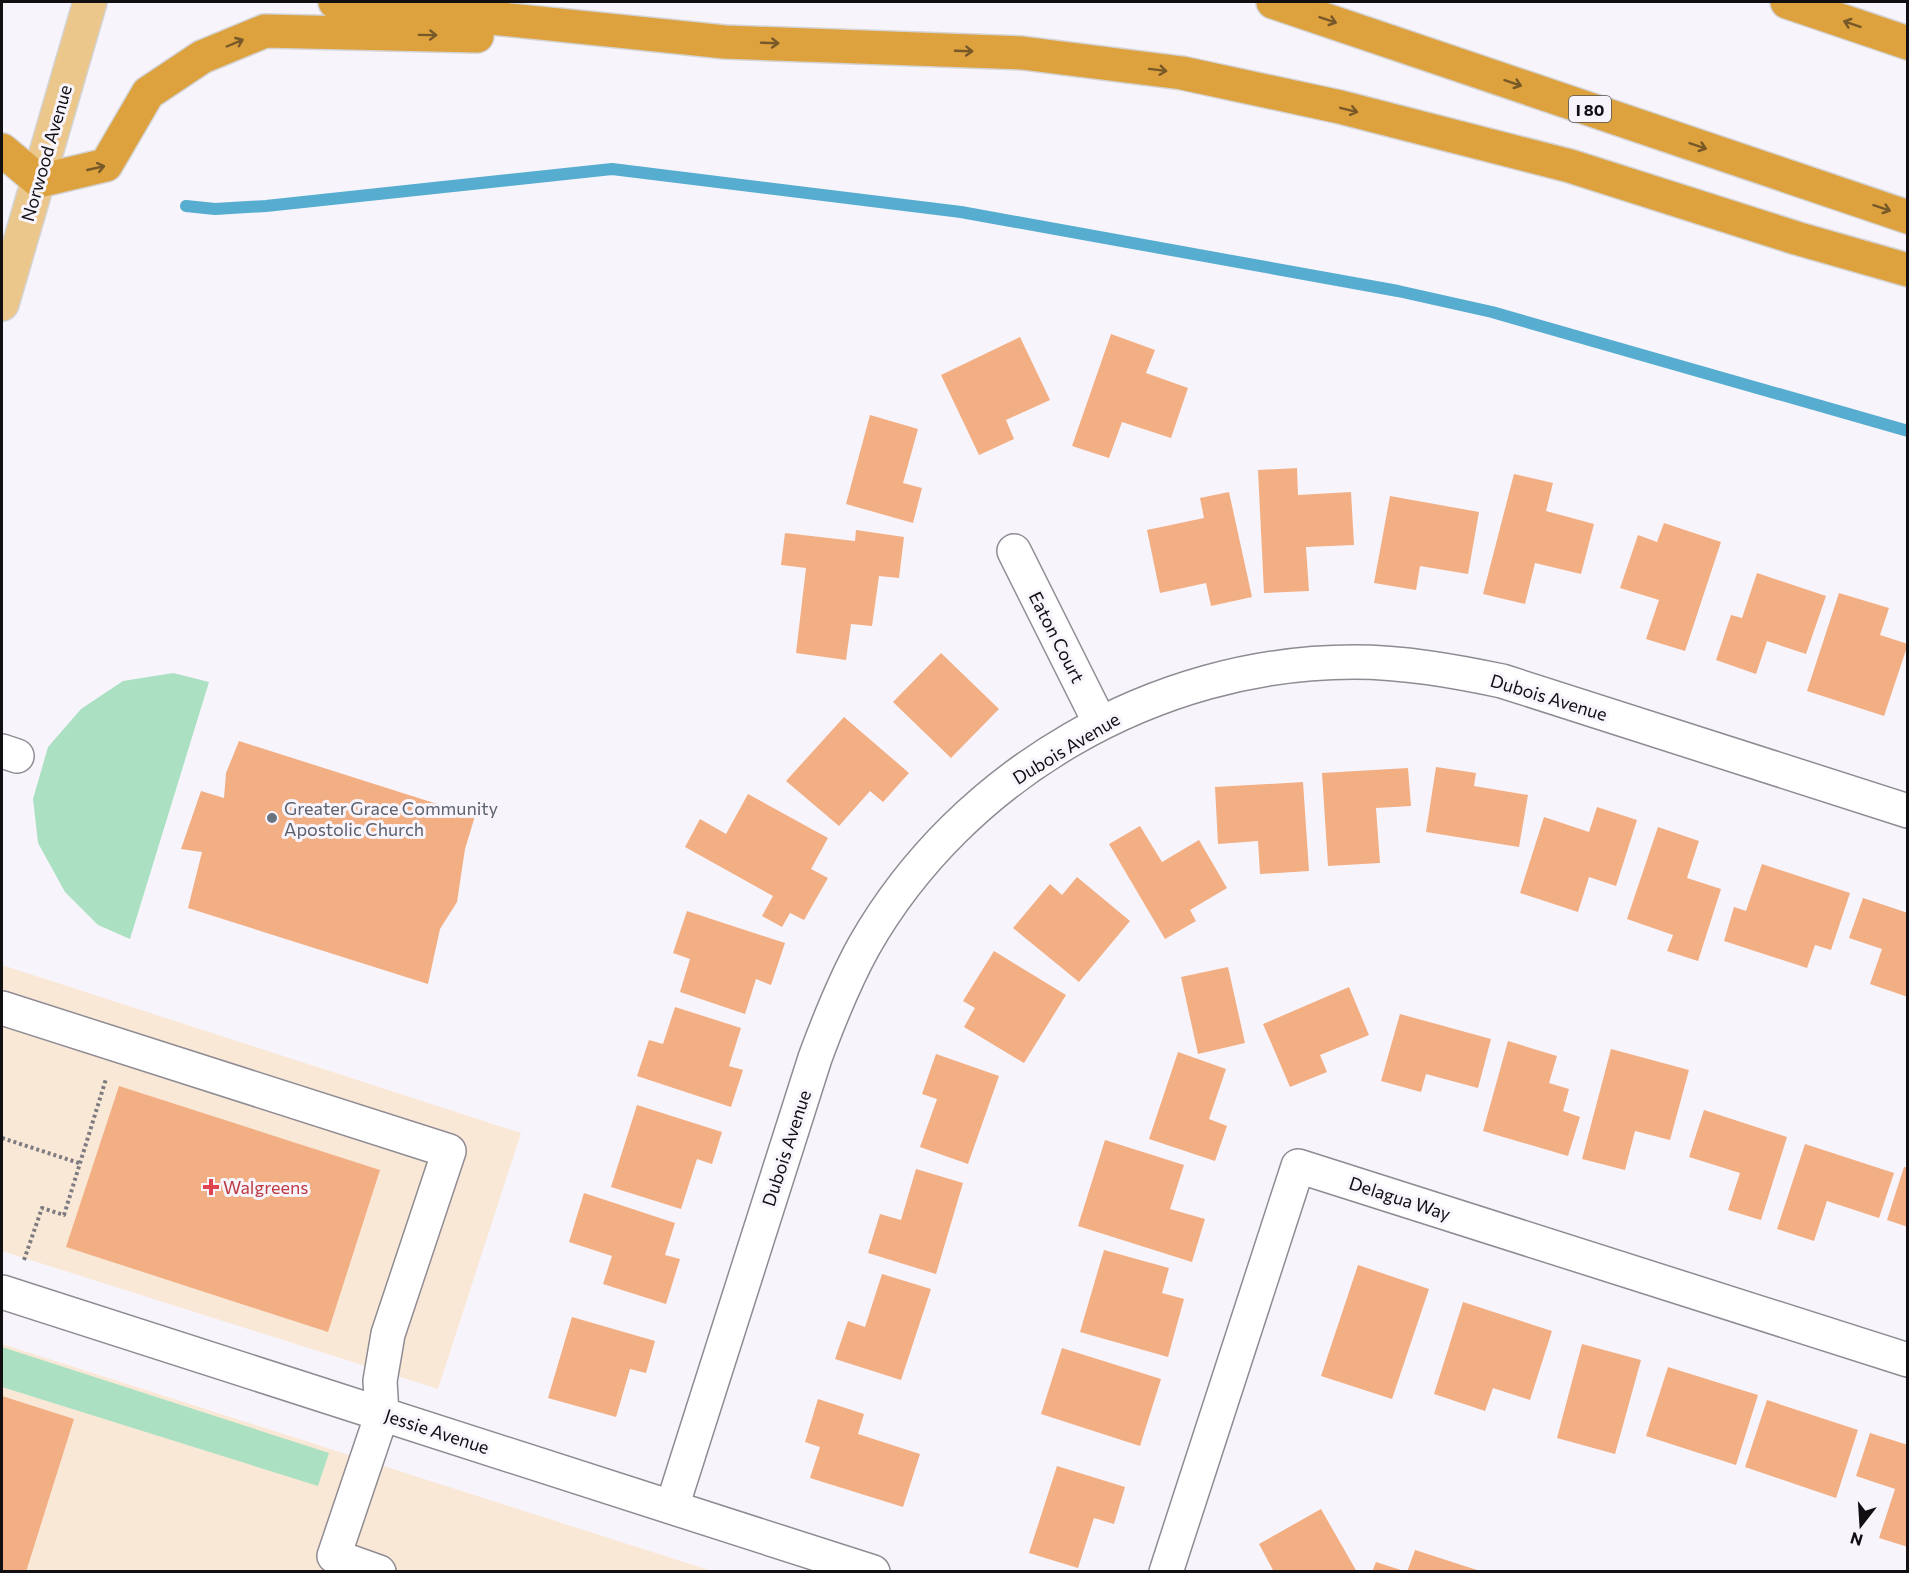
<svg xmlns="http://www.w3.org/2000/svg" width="1909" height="1573" font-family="Commissioner,sans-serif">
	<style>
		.commercial { fill: #fae8d7 }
		.green { fill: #abe1c2 }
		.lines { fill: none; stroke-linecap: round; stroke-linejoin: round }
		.stream { stroke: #56add0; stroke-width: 12 }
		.building { fill: #f2af84 }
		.minor-casing { stroke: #8f8b93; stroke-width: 36 }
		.major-casing { stroke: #d4d4d4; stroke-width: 36 }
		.highway-casing { stroke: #d4d4d4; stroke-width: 36 }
		.path { stroke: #7e7b80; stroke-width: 4; stroke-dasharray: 3 3; stroke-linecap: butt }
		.minor { stroke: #fff; stroke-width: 33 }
		.major { stroke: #ebc78b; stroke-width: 33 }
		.highway { stroke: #dda13e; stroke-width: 33 }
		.oneway { stroke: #775828 }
		.worship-dot { fill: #6b7280; stroke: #f8f4fc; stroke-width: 2 }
		.health-dot { fill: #e0444e; stroke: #f8f4fc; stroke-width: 2 }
		.labels { text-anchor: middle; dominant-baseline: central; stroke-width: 6; stroke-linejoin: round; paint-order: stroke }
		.shield { fill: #f8f4fc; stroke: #565458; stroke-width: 1.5 }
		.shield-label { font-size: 16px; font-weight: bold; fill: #110f12 }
		.street-label { font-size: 18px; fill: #110f12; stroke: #f8f4fc }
		.worship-label { font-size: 18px; fill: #5b616d; stroke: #f8f4fc; text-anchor: start }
		.health-label { font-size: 18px; fill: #be3a42; stroke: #f8f4fc; text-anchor: start }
	</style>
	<rect width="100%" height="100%" fill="#f8f4fc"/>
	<path class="commercial" d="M 2,965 L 521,1133 L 438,1389 L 2,1251 Z
		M 2,1344 L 712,1571 L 2,1571 Z"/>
	<path class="green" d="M 173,673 L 209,682 L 130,939 L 98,925 L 65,892 L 38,843 L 33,799 L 48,747 L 81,709 L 123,681 Z
		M 2,1347 L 329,1453 L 318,1486 L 2,1387 Z"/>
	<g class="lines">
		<path class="stream" d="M 186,206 L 215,209 L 266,206 L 612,169 L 961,212 L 1398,291 L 1492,312 L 1908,431"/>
	</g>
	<path class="building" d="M 1111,334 L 1155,350 L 1146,373 L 1188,388 L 1171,438 L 1122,422 L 1109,458 L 1072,446 Z
		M 1020,337 L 1050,400 L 1006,420 L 1014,439 L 979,455 L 941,375 Z
		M 870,415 L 918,429 L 903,483 L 922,488 L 913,523 L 846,504 Z
		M 1297,468 L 1298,495 L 1351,492 L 1354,545 L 1306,547 L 1309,591 L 1264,593 L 1258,470 Z
		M 1514,474 L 1553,483 L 1546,511 L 1594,524 L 1581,574 L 1535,563 L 1525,604 L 1483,594 Z
		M 1229,492 L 1252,597 L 1211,606 L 1206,583 L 1160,593 L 1147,530 L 1204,518 L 1200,498 Z
		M 1390,496 L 1479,512 L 1468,574 L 1420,566 L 1416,590 L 1374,583 Z
		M 1664,523 L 1721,542 L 1685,651 L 1646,639 L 1659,600 L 1620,588 L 1638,535 L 1657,542 Z
		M 856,530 L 904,537 L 899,578 L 879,576 L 872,626 L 851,624 L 846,660 L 796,653 L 806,568 L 781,565 L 785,533 L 855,541 Z
		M 1757,573 L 1826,596 L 1806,654 L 1767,641 L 1756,674 L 1716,660 L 1731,615 L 1742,618 Z
		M 1839,593 L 1889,608 L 1880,635 L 1908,644 L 1884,716 L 1807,691 Z
		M 941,653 L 999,709 L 951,758 L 893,702 Z
		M 844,717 L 909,773 L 883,802 L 870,791 L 839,826 L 786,781 Z
		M 239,741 L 475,816 L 465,849 L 457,902 L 440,929 L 428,984 L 188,908 L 202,852 L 181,849 L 201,791 L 224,798 L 226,773 Z
		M 1436,767 L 1476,773 L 1474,786 L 1528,795 L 1519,847 L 1426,832 Z
		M 1408,768 L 1411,806 L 1376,808 L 1380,863 L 1328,866 L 1322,773 Z
		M 1303,782 L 1309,871 L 1260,874 L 1258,841 L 1218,844 L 1215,787 Z
		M 748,794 L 828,838 L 811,869 L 828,878 L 804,920 L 790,913 L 782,927 L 762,916 L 773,896 L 685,847 L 700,819 L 726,834 Z
		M 1597,807 L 1637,820 L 1616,886 L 1589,877 L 1578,912 L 1520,893 L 1544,817 L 1589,832 Z
		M 1140,826 L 1162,862 L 1199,840 L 1227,888 L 1190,910 L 1196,921 L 1165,939 L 1109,844 Z
		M 1658,827 L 1699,841 L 1687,878 L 1721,889 L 1698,961 L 1667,951 L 1673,935 L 1627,919 Z
		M 1762,864 L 1850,893 L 1831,950 L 1815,945 L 1807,968 L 1724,941 L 1734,907 L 1746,911 Z
		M 1077,877 L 1130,921 L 1079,982 L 1013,928 L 1050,884 L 1062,895 Z
		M 1863,898 L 1908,913 L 1908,997 L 1870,984 L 1882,949 L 1849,938 Z
		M 687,911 L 785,943 L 771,985 L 756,979 L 745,1014 L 680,992 L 690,959 L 673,953 Z
		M 994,951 L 1066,995 L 1024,1063 L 964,1027 L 975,1008 L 963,1001 Z
		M 1228,967 L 1245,1043 L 1198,1054 L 1181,977 Z
		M 1349,987 L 1369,1035 L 1320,1055 L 1327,1072 L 1290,1087 L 1263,1024 Z
		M 675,1007 L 741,1028 L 729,1066 L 743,1070 L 731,1107 L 637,1076 L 649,1040 L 663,1044 Z
		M 1400,1014 L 1491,1039 L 1478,1088 L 1426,1074 L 1421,1092 L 1381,1081 Z
		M 1508,1041 L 1557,1056 L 1549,1083 L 1569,1089 L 1563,1111 L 1580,1117 L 1568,1156 L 1483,1131 Z
		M 1611,1049 L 1689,1070 L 1670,1140 L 1635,1131 L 1625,1170 L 1582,1159 Z
		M 1178,1052 L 1226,1069 L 1209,1119 L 1227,1126 L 1215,1161 L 1149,1139 Z
		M 936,1054 L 999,1076 L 968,1164 L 920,1147 L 937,1099 L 922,1094 Z
		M 119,1086 L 380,1170 L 328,1332 L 66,1247 Z
		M 637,1105 L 722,1132 L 712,1164 L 697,1159 L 681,1209 L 611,1187 Z
		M 1704,1110 L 1787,1137 L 1761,1220 L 1728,1210 L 1740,1173 L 1689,1157 Z
		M 1105,1140 L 1184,1165 L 1170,1209 L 1205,1219 L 1192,1262 L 1078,1226 Z
		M 1805,1144 L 1894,1173 L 1879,1218 L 1827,1201 L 1814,1241 L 1777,1229 Z
		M 1904,1167 L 1908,1168 L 1908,1227 L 1887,1220 Z
		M 916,1169 L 963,1183 L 936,1274 L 868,1253 L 880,1214 L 901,1220 Z
		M 584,1193 L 675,1223 L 665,1255 L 680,1259 L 666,1304 L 603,1284 L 612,1256 L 569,1242 Z
		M 1104,1250 L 1169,1268 L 1162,1293 L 1184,1299 L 1168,1357 L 1080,1332 Z
		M 1358,1265 L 1429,1289 L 1392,1399 L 1321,1376 Z
		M 882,1274 L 931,1289 L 901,1380 L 835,1359 L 848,1321 L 865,1327 Z
		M 1463,1302 L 1552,1331 L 1530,1400 L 1493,1388 L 1485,1411 L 1434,1394 Z
		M 572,1317 L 655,1341 L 646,1373 L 630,1369 L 616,1417 L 548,1398 Z
		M 1582,1344 L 1641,1360 L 1615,1454 L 1557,1438 Z
		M 1062,1348 L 1161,1379 L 1140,1446 L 1041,1414 Z
		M 1668,1367 L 1758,1395 L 1736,1465 L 1646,1436 Z
		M 2,1396 L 74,1419 L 26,1572 L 2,1572 Z
		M 818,1399 L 864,1414 L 858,1434 L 920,1454 L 903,1507 L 810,1478 L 820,1447 L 805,1442 Z
		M 1767,1400 L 1858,1430 L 1836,1498 L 1745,1467 Z
		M 1870,1433 L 1908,1445 L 1908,1547 L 1879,1538 L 1895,1489 L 1856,1476 Z
		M 1057,1466 L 1125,1487 L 1114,1524 L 1094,1518 L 1078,1568 L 1029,1553 Z
		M 1321,1509 L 1357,1572 L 1274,1572 L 1259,1544 Z
		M 1415,1550 L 1480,1571 L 1480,1572 L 1407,1572 Z
		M 1376,1562 L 1404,1571 L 1404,1572 L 1372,1572 Z"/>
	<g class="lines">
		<defs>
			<path id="minor" d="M 1014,551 L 1100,723
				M 2,751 L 17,756
				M 2,1008 L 449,1151 L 388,1334 L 380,1381 L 382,1414 L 334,1556 L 379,1572
				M 2,1292 L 873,1572
				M 672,1507 L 815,1058 C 829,1020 844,982 864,946 C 962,774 1156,662 1354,662 C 1404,662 1454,671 1502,681 L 1908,811
				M 1166,1572 L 1298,1166 L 1908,1360"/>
			<path id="major" d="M 2,304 L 90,2"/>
			<path id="highway" d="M 335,2 L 725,42 L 1022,53 L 1182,73 L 1340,107 L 1570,166 L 1796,238 L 1908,270
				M 1273,2 L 1908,217
				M 1787,2 L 1908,43
				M 2,150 L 39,181 L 106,165 L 148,93 L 202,57 L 265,31 L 477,36"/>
		</defs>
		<use href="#minor" class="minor-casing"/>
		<use href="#major" class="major-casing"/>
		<use href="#highway" class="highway-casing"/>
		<path class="path" d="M 2,1138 L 79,1163
			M 24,1260 L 42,1208 L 64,1215 L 106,1079"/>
		<use href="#minor" class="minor"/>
		<use href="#major" class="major"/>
		<use href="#highway" class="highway"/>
	</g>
	<defs><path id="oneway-shaft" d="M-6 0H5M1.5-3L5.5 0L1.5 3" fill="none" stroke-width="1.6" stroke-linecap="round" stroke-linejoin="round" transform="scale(1.5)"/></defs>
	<g class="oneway">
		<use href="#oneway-shaft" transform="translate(1328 20) rotate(19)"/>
		<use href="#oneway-shaft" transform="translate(1852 24) rotate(-161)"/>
		<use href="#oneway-shaft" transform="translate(428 35) rotate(1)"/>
		<use href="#oneway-shaft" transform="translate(235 43) rotate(-23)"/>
		<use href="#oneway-shaft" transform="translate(770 43) rotate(2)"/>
		<use href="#oneway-shaft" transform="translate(964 51) rotate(2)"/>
		<use href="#oneway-shaft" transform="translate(1158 70) rotate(7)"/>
		<use href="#oneway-shaft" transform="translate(1513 83) rotate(19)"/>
		<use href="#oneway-shaft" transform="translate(1349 110) rotate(14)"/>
		<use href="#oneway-shaft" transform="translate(1698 146) rotate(19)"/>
		<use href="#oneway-shaft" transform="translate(96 168) rotate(-13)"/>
		<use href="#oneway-shaft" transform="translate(1882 208) rotate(19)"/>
	</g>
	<circle class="worship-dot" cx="272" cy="818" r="6"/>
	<path class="health-dot" d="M208 1178h6v6h6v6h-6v6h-6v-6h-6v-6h6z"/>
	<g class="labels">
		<rect class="shield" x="1569" y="96" width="42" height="26" rx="4.5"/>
		<g class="shield-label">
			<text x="1590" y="109">I 80</text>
		</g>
		<g class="street-label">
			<text transform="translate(46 153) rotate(-74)">Norwood Avenue</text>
			<text transform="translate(1057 637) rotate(63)">Eaton Court</text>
			<text transform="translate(1549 697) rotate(17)">Dubois Avenue</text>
			<text transform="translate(1066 748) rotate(-31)">Dubois Avenue</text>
			<text transform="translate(786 1148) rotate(-72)">Dubois Avenue</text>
			<text transform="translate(1400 1198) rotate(18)">Delagua Way</text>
			<text transform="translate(437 1431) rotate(18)">Jessie Avenue</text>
		</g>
		<g class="worship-label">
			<text x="284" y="808">Greater Grace Community<tspan x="284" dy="21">Apostolic Church</tspan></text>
		</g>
		<g class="health-label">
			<text x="223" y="1187">Walgreens</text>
		</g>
	</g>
	<rect width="1909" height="1573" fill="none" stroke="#110f12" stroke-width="6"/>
	<g transform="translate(1861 1525) rotate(197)" stroke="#f8f4fc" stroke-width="4.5" paint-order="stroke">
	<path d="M0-4.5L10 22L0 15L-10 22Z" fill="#110f12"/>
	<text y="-9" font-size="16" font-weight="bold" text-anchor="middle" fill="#110f12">N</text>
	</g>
</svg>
